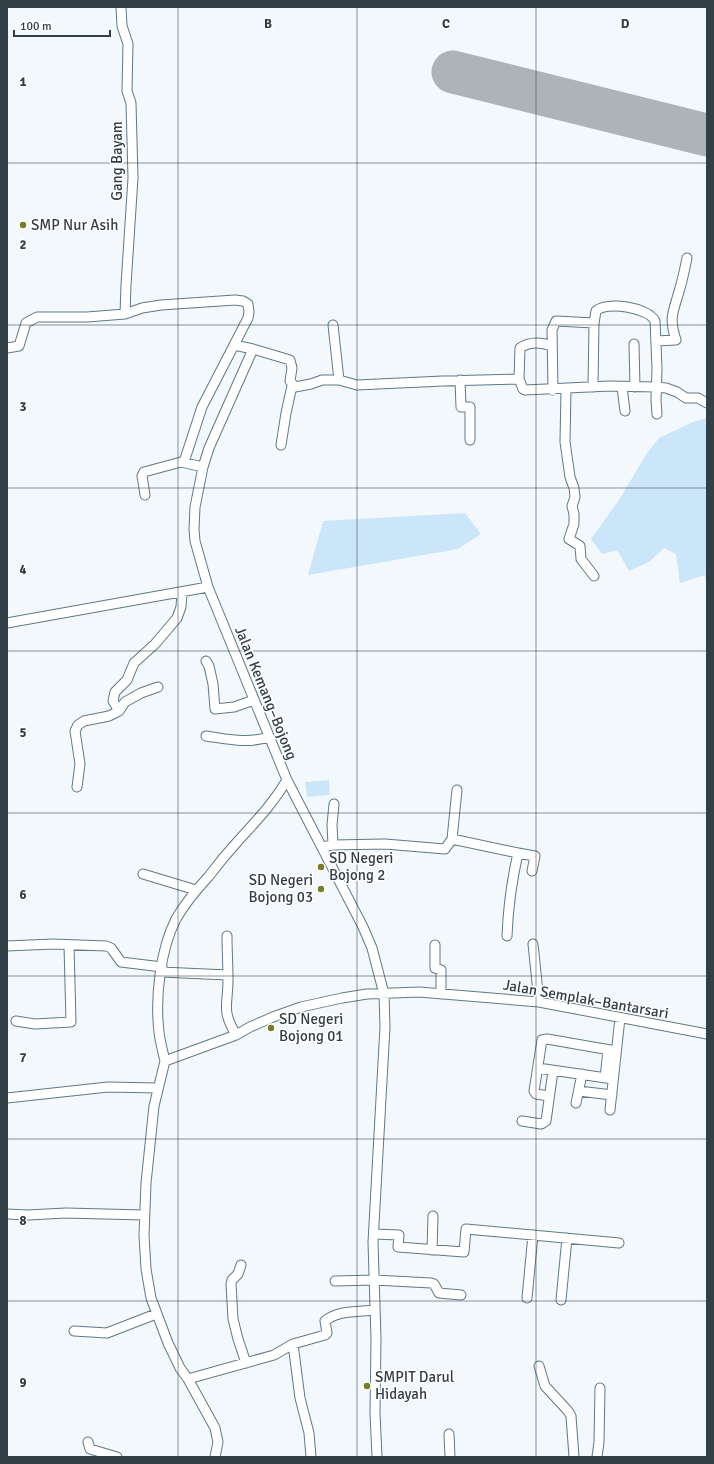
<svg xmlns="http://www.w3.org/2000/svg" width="714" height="1464" font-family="Signika,sans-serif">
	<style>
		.green { fill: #cbe6f8 }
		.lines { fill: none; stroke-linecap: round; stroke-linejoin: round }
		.runway { stroke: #acb4b9; stroke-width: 43 }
		.minor-casing { stroke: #5e798a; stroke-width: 11 }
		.minor { stroke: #fff; stroke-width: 9 }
		.grid { fill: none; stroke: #333f46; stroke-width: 1; stroke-opacity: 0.55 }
		.poi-dot { fill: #787d27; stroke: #fff; stroke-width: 1.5 }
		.labels { text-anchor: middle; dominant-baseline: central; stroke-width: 3; stroke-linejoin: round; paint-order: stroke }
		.street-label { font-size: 15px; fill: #333f46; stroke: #fff }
		.poi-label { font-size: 15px; fill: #333f46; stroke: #fff; text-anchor: start }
		.grid-label { font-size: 13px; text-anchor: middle; font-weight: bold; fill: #333f46; stroke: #fff; stroke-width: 3; stroke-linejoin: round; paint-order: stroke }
	</style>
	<rect width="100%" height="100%" fill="#f2f8fc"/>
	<path class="green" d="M 707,418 L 707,588 L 705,575 L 680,583 L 676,554 L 664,548 L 649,562 L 629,571 L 617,550 L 602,554 L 591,539 L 619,500 L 647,453 L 659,438 L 693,422 Z
		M 465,513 L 481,534 L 458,549 L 308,575 L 323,521 Z
		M 329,780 L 330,795 L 307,797 L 305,782 Z"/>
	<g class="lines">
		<path class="runway" d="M 453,72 L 707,135"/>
		<defs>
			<path id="minor" d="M 121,7 L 122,26 L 128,44 L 127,91 L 131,103 L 133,178 L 126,285 L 125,314 L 142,308 L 161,305 L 235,300 L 243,301 L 248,304 L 249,312 L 248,318 L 234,345
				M 333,325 L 339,380
				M 656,341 L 676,340 C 668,316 674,311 680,288 C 683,278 685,268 687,258
				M 634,344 L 635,387
				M 7,348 L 19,346 L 26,323 L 37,317 L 87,317 L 125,314
				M 253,349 L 209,448 L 203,467 L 195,507 L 194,529 L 195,541 L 208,587 L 287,780 L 363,927 L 372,948 L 384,994 L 385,1027 L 373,1242 L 376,1338 L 375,1413 L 377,1457
				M 519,379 L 520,348 C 530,341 541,342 552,346
				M 460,380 L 461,407 L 470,407 L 470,440
				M 593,387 L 594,323 L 596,311 C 606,301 648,307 655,321 L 657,368 L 656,400 L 657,414
				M 622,387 L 625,411
				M 566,389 L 565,442 L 570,477 L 574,488 L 575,497 L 572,506 L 574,514 L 574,524 L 569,539 L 580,546 L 581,559 L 594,576
				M 553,390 L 552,330 L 556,321 L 594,323
				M 281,445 L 286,413 L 292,386
				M 184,462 L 202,407 L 234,345 L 253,349 L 290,360 L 292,368 L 290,381 L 295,387 L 311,384 L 322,380 L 339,380 L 357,385 L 443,381 L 519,379 L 523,389 L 525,390 L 610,386 L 656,387 L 666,388 L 677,392 L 686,398 L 698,398 L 707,403
				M 145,495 L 142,476 L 144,472 L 181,462 L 203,467
				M 7,623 L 208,587
				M 206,661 L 209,666 L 213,684 L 215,709 L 234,707 L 254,700
				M 119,711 L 113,701 L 115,692 L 127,680 L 134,663 L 155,644 L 177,618 L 181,607 L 182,592
				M 206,736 C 228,739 247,744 269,737
				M 77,787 L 80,764 L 75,731 L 78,725 L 84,721 L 109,716 L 119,711 L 125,702 L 141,693 L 158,687
				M 452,839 L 457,790
				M 333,845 L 332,825 L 334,804
				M 322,847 L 333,845 L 385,844 L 445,849 L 452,839 L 518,853 C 512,880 508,908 507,936
				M 518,853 L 535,856 L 532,871
				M 143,874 L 196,890
				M 227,936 C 227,950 228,965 228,980 C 228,1006 221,1009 236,1035
				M 533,944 L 539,1002
				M 435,945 L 435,968 L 441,970 L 441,994
				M 7,946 L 53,944 L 106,946 L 111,948 L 121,962 L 162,967
				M 161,972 L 228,975
				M 16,1021 L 35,1024 L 71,1022 L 69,945
				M 165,1061 C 163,1052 160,1042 159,1032 C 155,998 160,950 176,919 C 185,903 197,889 209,876 C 218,864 228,852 238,841 C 257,820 272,805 287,780
				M 538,1068 L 613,1079
				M 605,1078 L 608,1050
				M 579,1091 L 612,1095
				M 549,1096 L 536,1094 L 534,1091 L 542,1040 L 547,1039 L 616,1051
				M 7,1098 L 108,1087 L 158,1088
				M 576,1103 L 582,1074
				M 610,1110 L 620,1018
				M 522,1121 L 541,1124 L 543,1123 L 546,1121 L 553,1071
				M 7,1214 L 28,1215 L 66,1213 L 144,1215
				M 374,1234 L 399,1235 L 398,1247 L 464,1252 L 466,1229 L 619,1243
				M 432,1250 L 433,1216
				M 241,1265 L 238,1274 L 232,1280 L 231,1284 L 233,1319 L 238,1339 L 246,1363
				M 335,1281 L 374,1280 L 431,1283 L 434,1284 L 439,1293 L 461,1295
				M 527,1298 L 533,1235
				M 561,1300 L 567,1238
				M 74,1331 L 107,1333 L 156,1314
				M 293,1344 L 300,1398 L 309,1433 L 311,1457
				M 539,1366 L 545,1386 L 568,1411 L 571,1416 L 574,1457
				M 188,1379 L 274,1355 L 293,1344 L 325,1335 L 327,1333 L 325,1321 C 338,1310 358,1312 375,1310
				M 449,1434 L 450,1457
				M 88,1442 L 90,1449 L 117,1457
				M 215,1457 L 218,1442 L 215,1428 L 188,1379 L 180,1368 L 168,1343 L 151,1298 L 146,1269 L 144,1235 L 146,1183 L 154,1106 L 165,1061 L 236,1035 L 250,1027 L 273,1017 L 301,1007 L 342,998 L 367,994 L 419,992 L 539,1002 L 707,1034
				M 597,1457 L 599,1442 L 600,1388"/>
		</defs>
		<use href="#minor" class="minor-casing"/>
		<use href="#minor" class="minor"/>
	</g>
	<path class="grid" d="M 178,7 L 178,1457M 357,7 L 357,1457M 536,7 L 536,1457M 7,163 L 707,163M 7,325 L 707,325M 7,488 L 707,488M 7,651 L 707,651M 7,813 L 707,813M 7,976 L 707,976M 7,1139 L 707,1139M 7,1301 L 707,1301"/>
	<g class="poi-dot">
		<circle cx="23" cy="225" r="4"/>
		<circle cx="321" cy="867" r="4"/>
		<circle cx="321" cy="889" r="4"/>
		<circle cx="271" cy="1028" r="4"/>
		<circle cx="367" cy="1386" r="4"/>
	</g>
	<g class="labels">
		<g class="street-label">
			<text transform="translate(117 161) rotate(-90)">Gang Bayam</text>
			<text transform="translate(266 693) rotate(68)">Jalan Kemang–Bojong</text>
			<text transform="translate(586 999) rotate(10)">Jalan Semplak–Bantarsari</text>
		</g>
		<g class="poi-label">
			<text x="31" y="225">SMP Nur Asih</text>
			<text x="329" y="858">SD Negeri<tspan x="329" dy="17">Bojong 2</tspan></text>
			<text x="313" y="880" text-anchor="end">SD Negeri<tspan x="313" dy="17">Bojong 03</tspan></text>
			<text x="279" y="1019">SD Negeri<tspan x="279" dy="17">Bojong 01</tspan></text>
			<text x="375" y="1377">SMPIT Darul<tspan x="375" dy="17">Hidayah</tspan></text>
		</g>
	</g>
	<g class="grid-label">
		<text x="268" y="28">B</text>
		<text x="446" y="28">C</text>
		<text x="625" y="28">D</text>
		<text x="23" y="86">1</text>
		<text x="23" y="249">2</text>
		<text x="23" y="411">3</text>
		<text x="23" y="574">4</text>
		<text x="23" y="737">5</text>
		<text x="23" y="899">6</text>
		<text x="23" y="1062">7</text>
		<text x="23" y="1225">8</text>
		<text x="23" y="1387">9</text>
	</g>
	<rect width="714" height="1464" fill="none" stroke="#333f46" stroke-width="16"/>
	<path d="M14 30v6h96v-6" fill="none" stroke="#333f46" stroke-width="2"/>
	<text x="20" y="30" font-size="12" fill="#333f46" stroke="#ffffff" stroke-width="3" paint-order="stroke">100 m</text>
</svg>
